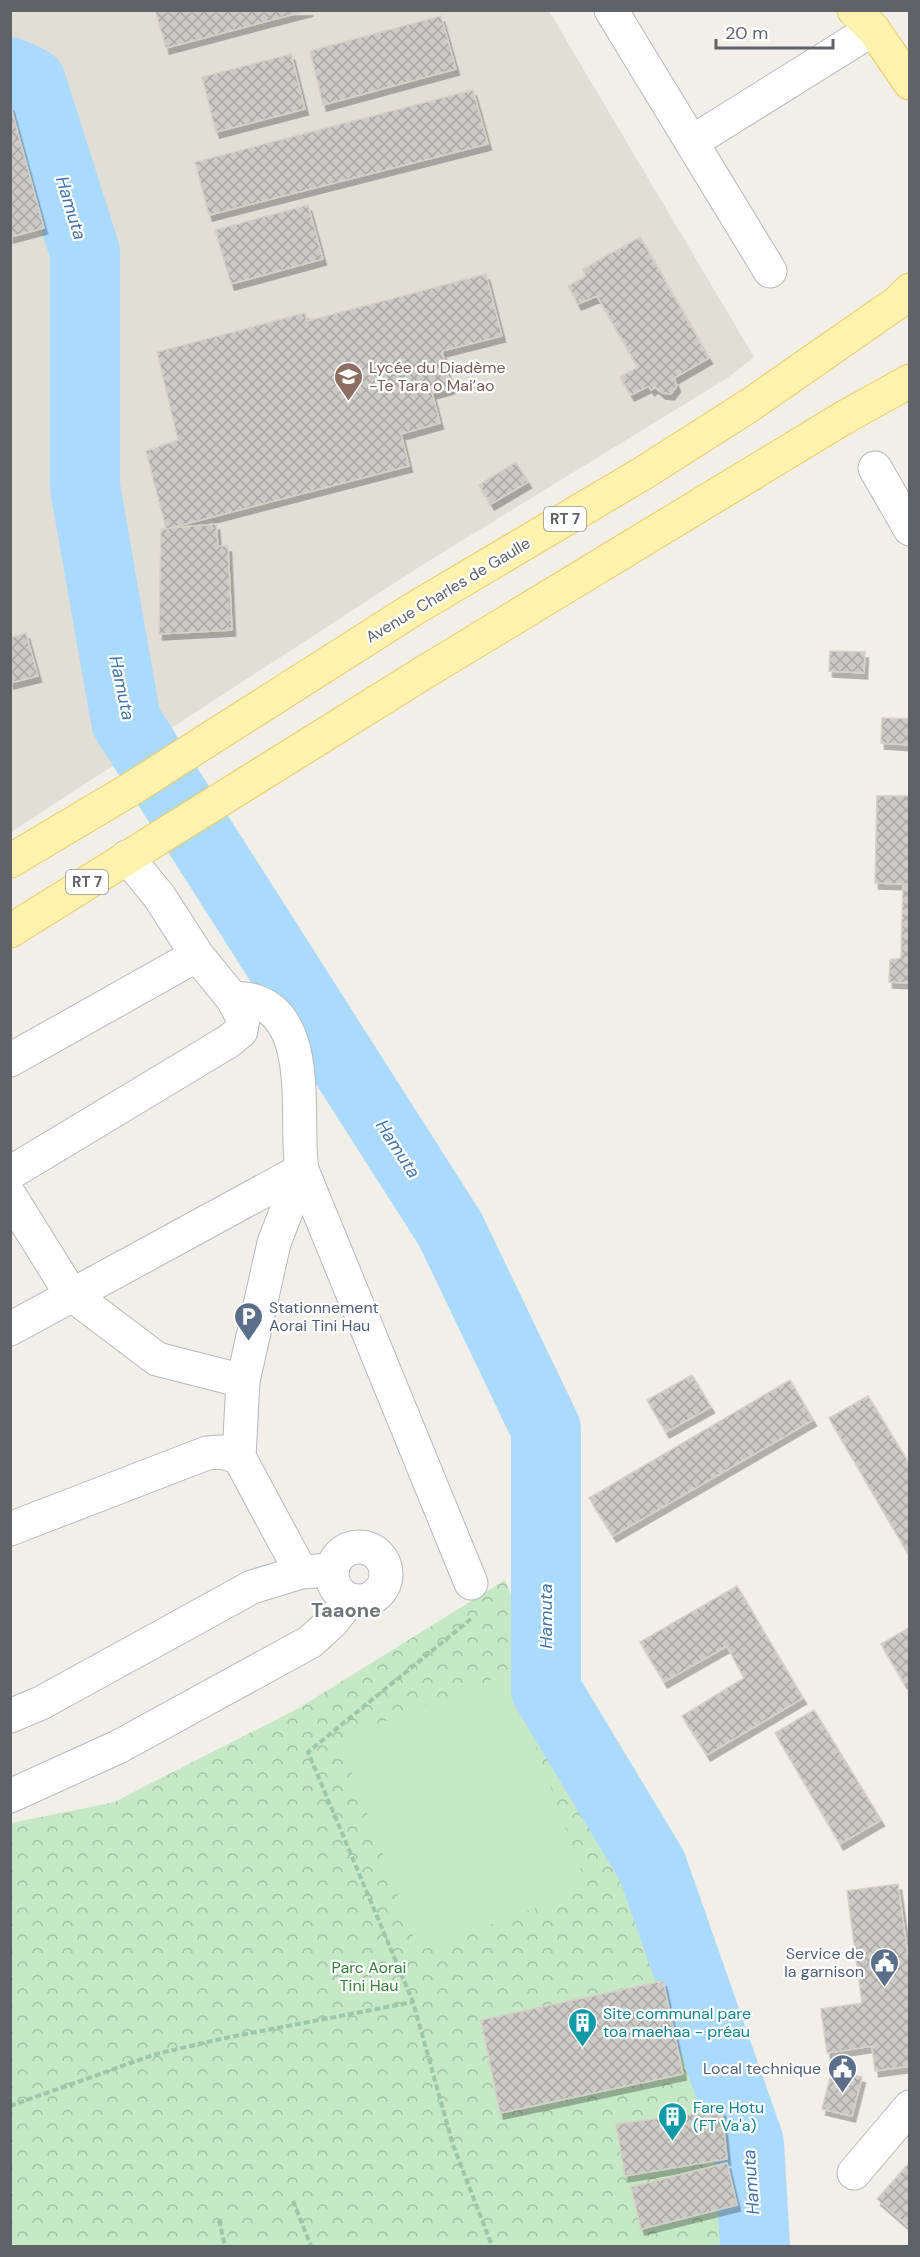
<svg xmlns="http://www.w3.org/2000/svg" width="920" height="2257" font-family="'DM Sans',sans-serif">
	<style>
		.education { fill: #e1ded6 }
		.park { fill: url(#park-crowns) }
		.pitch { fill: #c5e8c5 }
		.lines { fill: none; stroke-linecap: round; stroke-linejoin: round }
		.river { stroke: #aadaff; stroke-width: 70 }
		.building { fill: url(#building-cross-hatch); stroke: #d6d1c6; stroke-width: 1.5; filter: url(#shadow) }
		.minor-casing { stroke: #b5b8bc; stroke-width: 35 }
		.major-casing { stroke: #f2c960; stroke-width: 35 }
		.path { stroke: #9cc7a9; stroke-width: 4; stroke-dasharray: 6 3; stroke-linecap: butt }
		.minor { stroke: #fff; stroke-width: 33 }
		.major { stroke: #fff2af; stroke-width: 33 }
		.labels { text-anchor: middle; dominant-baseline: central; stroke-width: 4.5; stroke-linejoin: round; paint-order: stroke }
		.shield { fill: #fff; stroke: #8f9295; stroke-width: 1.5 }
		.shield-label { font-size: 15px; font-weight: bold; fill: #5f6368 }
		.education-label { font-size: 16px; fill: #785e54; stroke: #fff; text-anchor: start }
		.street-label { font-size: 16px; fill: #5f6368; stroke: #fff }
		.service-label { font-size: 16px; fill: #4e5e75; stroke: #fff; text-anchor: end }
		.park-label { font-size: 16px; fill: #348238; stroke: #fff }
		.culture-label { font-size: 16px; fill: #0d838f; stroke: #fff; text-anchor: start }
		.water-label { font-size: 18px; font-style: italic; fill: #4174aa; stroke: #fff }
		.quarter-label { font-size: 20px; font-weight: bold; fill: #70757a; stroke: #fff }
	</style>
	<defs>
		<pattern id="park-crowns" width="20" height="18" patternUnits="userSpaceOnUse" patternTransform="scale(1.5)"><rect width="20" height="18" fill="#c5e8c5"/><path d="M2 6a3 3 0 1 1 6 0M12 15a3 3 0 1 1 6 0" fill="none" stroke="#a3c0a4"/></pattern>
		<pattern id="building-cross-hatch" width="8" height="8" patternUnits="userSpaceOnUse" patternTransform="scale(1.5)"><rect width="8" height="8" fill="#cccac5"/><path d="M0 0l8 8M0 8l8-8" fill="none" stroke="#a9a8a4"/></pattern>
		<filter id="shadow"><feDropShadow dx="3.5" dy="6" stdDeviation="0" flood-color="#0004"/></filter>
	</defs>
	<rect width="100%" height="100%" fill="#f1efe8"/>
	<path class="education" d="M 11,11 L 549,11 L 754,357 L 729,377 L 427,562 L 11,832 Z"/>
	<path class="park" d="M 505,1580 L 753,2209 L 751,2246 L 11,2246 L 11,1823 L 115,1802 L 124,1797 L 299,1708 Z"/>
	<path class="pitch" d="M 509,1673 L 588,1889 L 419,1951 L 339,1739 Z"/>
	<g class="lines">
		<path class="river" d="M 10,72 L 31,82 L 85,252 L 85,487 L 126,721 L 450,1229 L 546,1429 L 546,1690 L 652,1866 L 749,2143 L 755,2246"/>
	</g>
	<path class="building" d="M 155,10 L 310,10 L 166,48 Z
		M 441,16 L 456,69 L 323,105 L 310,51 Z
		M 291,54 L 305,109 L 216,132 L 202,77 Z
		M 473,90 L 488,144 L 209,215 L 195,162 Z
		M 10,104 L 44,228 L 10,237 Z
		M 308,205 L 323,259 L 231,284 L 215,230 Z
		M 640,237 L 709,358 L 674,378 L 677,386 L 671,394 L 662,393 L 655,387 L 651,390 L 649,386 L 631,395 L 620,377 L 638,367 L 597,296 L 578,304 L 568,286 L 586,276 L 583,269 Z
		M 486,274 L 502,336 L 442,351 L 451,388 L 432,393 L 440,423 L 401,434 L 409,466 L 166,529 L 146,451 L 178,440 L 157,352 L 305,313 L 307,321 Z
		M 516,462 L 528,482 L 491,504 L 479,485 Z
		M 216,524 L 218,546 L 228,546 L 232,630 L 159,634 L 161,529 Z
		M 26,633 L 38,676 L 10,683 L 10,638 Z
		M 830,651 L 865,652 L 864,673 L 829,671 Z
		M 882,718 L 910,719 L 910,745 L 881,743 Z
		M 877,796 L 910,796 L 910,884 L 875,883 Z
		M 903,884 L 910,884 L 910,983 L 889,982 L 890,960 L 901,958 Z
		M 692,1375 L 711,1407 L 666,1432 L 647,1400 Z
		M 790,1380 L 813,1420 L 613,1536 L 589,1498 Z
		M 868,1396 L 910,1465 L 910,1557 L 829,1418 Z
		M 737,1586 L 803,1698 L 707,1755 L 682,1716 L 744,1678 L 727,1646 L 664,1682 L 640,1642 Z
		M 910,1627 L 910,1680 L 904,1683 L 881,1644 Z
		M 814,1710 L 881,1820 L 840,1844 L 775,1733 Z
		M 898,1884 L 910,1971 L 910,2066 L 875,2071 L 872,2046 L 827,2053 L 821,2009 L 862,2003 L 847,1891 Z
		M 663,1981 L 683,2074 L 500,2113 L 481,2020 Z
		M 832,2070 L 862,2077 L 852,2116 L 822,2109 Z
		M 722,2110 L 727,2159 L 625,2176 L 616,2124 Z
		M 910,2162 L 910,2228 L 877,2199 Z
		M 727,2163 L 737,2205 L 641,2229 L 631,2187 Z"/>
	<g class="lines">
		<defs>
			<path id="minor" d="M 611,10 L 770,271
				M 692,142 L 873,29
				M 875,468 L 910,529
				M 10,1060 L 197,955
				M 10,1173 L 229,1041 L 241,1031 L 243,1018 L 232,998 L 197,955 L 159,896 L 127,857
				M 10,1196 L 71,1294 L 157,1359 L 243,1381
				M 10,1329 L 302,1170 C 294,1123 315,1021 255,1001 C 249,998 239,999 232,998
				M 239,1457 L 243,1381 L 274,1243 L 302,1170 L 471,1583
				M 10,1529 L 207,1453 L 221,1452 L 239,1457 L 301,1572
				M332 1574a27 27 0 1 1 54 0a27 27 0 1 1-54 0Z
				M 10,1716 L 41,1703 L 252,1587 L 301,1572 L 332,1570
				M 10,1796 L 118,1747 L 310,1642 L 333,1621 L 349,1600
				M 854,2173 L 910,2107"/>
			<path id="major" d="M 854,10 L 873,29 L 910,83
				M 10,861 L 131,789 L 412,610 L 645,472 L 750,405 L 898,302 L 910,290
				M 10,931 L 420,675 L 845,417 L 910,381"/>
		</defs>
		<use href="#minor" class="minor-casing"/>
		<use href="#major" class="major-casing"/>
		<path class="path" d="M 471,1619 L 308,1752 L 413,2002 L 453,2145 L 492,2246
			M 10,2106 L 156,2054 L 225,2038 L 413,2002
			M 293,2201 L 311,2246
			M 219,2220 L 225,2246"/>
		<use href="#minor" class="minor"/>
		<use href="#major" class="major"/>
	</g>
	<defs>
		<symbol id="school-pin" viewBox="-11 -11 22 30"><path d="M0 17L-7.5 6A9.5 9.5 0 1 1 7.5 6Z" fill="#8d6e63" stroke="#fff"/><path d="M0-5L7-2L0 1L-7-2ZM-4 1L0 2.5L4 1V4Q0 6-4 4Z" fill="#fff"/></symbol>
		<symbol id="parking-pin" viewBox="-11 -11 22 30"><path d="M0 17L-7.5 6A9.5 9.5 0 1 1 7.5 6Z" fill="#5c6f8a" stroke="#fff"/><path d="M-3.5-5.5H1a3.5 3.5 0 0 1 0 7H-1V5.5H-3.5ZM-1-3.4V-.6H.8a1.4 1.4 0 0 0 0-2.8Z" fill="#fff"/></symbol>
		<symbol id="civic-pin" viewBox="-11 -11 22 30"><path d="M0 17L-7.5 6A9.5 9.5 0 1 1 7.5 6Z" fill="#5c6f8a" stroke="#fff"/><path d="M-.6-6.5H3V-4.5H.6V-3L4-1V1h2V6H-6V1h2V-1L-.6-3ZM-1.2 2.5V6h2.4V2.5Z" fill="#fff"/></symbol>
		<symbol id="building-pin" viewBox="-11 -11 22 30"><path d="M0 17L-7.5 6A9.5 9.5 0 1 1 7.5 6Z" fill="#0f9aa8" stroke="#fff"/><path d="M-4-6H4V6H1V3H-1V6H-4ZM-2.5-4.3h1.7v1.8h-1.7ZM.8-4.3h1.7v1.8H.8ZM-2.5-1h1.7V.8h-1.7ZM.8-1h1.7V.8H.8Z" fill="#fff"/></symbol>
	</defs>
	<g fill-rule="evenodd">
		<use href="#school-pin" x="332" y="360" width="33" height="45"/>
		<use href="#parking-pin" x="232" y="1300" width="33" height="45"/>
		<use href="#civic-pin" x="868" y="1946" width="33" height="45"/>
		<use href="#building-pin" x="566" y="2006" width="33" height="45"/>
		<use href="#civic-pin" x="826" y="2052" width="33" height="45"/>
		<use href="#building-pin" x="656" y="2100" width="33" height="45"/>
	</g>
	<g class="labels">
		<g class="shield">
			<rect x="544" y="507" width="42" height="24" rx="4.5"/>
			<rect x="66" y="870" width="42" height="24" rx="4.5"/>
		</g>
		<g class="shield-label">
			<text x="565" y="519">RT 7</text>
			<text x="87" y="882">RT 7</text>
		</g>
		<g class="education-label">
			<text x="369" y="367">Lycée du Diadème<tspan x="369" dy="18">-Te Tara o Mai’ao</tspan></text>
		</g>
		<g class="street-label">
			<text transform="translate(448 590) rotate(-31)">Avenue Charles de Gaulle</text>
		</g>
		<g class="service-label">
			<text x="269" y="1307" text-anchor="start">Stationnement<tspan x="269" dy="18">Aorai Tini Hau</tspan></text>
			<text x="864" y="1953">Service de<tspan x="864" dy="18">la garnison</tspan></text>
			<text x="821" y="2068">Local technique</text>
		</g>
		<g class="park-label">
			<text x="369" y="1967">Parc Aorai<tspan x="369" dy="18">Tini Hau</tspan></text>
		</g>
		<g class="culture-label">
			<text x="603" y="2013">Site communal pare<tspan x="603" dy="18">toa maehaa - préau</tspan></text>
			<text x="693" y="2107">Fare Hotu<tspan x="693" dy="18">(FT Va'a)</tspan></text>
		</g>
		<g class="water-label">
			<text transform="translate(71 208) rotate(73)">Hamuta</text>
			<text transform="translate(122 688) rotate(78)">Hamuta</text>
			<text transform="translate(398 1149) rotate(57)">Hamuta</text>
			<text transform="translate(546 1616) rotate(-90)">Hamuta</text>
			<text transform="translate(751 2182) rotate(-94)">Hamuta</text>
		</g>
		<g class="quarter-label">
			<text x="346" y="1610">Taaone</text>
		</g>
	</g>
	<rect width="920" height="2257" fill="none" stroke="#5f6368" stroke-width="24"/>
	<path d="M716 39v9h117v-9" fill="none" stroke="#5f6368" stroke-width="3"/>
	<text x="725" y="39" font-size="18" fill="#5f6368" stroke="#ffffff" stroke-width="4.5" paint-order="stroke">20 m</text>
</svg>
